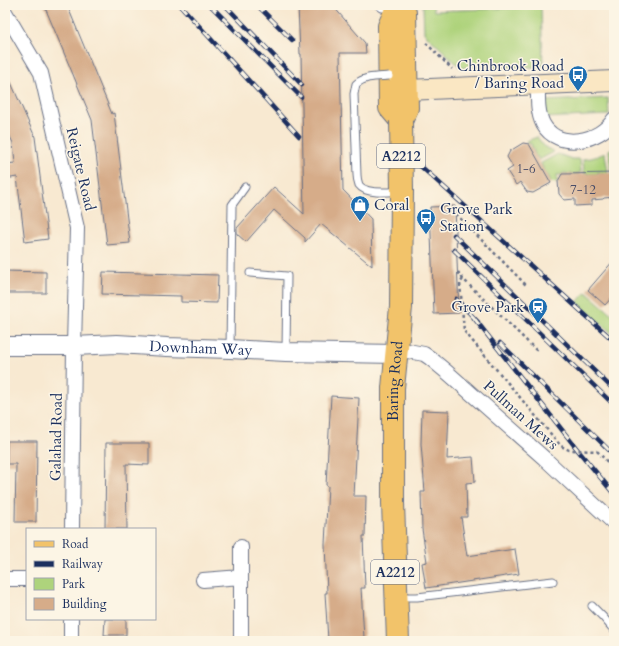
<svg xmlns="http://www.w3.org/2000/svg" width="619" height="646" font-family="Cardo,serif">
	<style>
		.green { fill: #aed37c; stroke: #64816d }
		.building { fill: #d6ac89 }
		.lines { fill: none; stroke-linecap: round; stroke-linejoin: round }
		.service-casing { stroke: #687086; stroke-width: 9 }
		.minor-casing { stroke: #687086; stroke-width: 16 }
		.tertiary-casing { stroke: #687086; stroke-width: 20 }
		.secondary-casing { stroke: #687086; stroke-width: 22 }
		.primary-casing { stroke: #687086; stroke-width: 24 }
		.path { stroke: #687086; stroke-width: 2.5; stroke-dasharray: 3 3; stroke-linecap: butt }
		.service { stroke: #fff; stroke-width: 7 }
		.minor { stroke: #fff; stroke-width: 14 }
		.tertiary { stroke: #fff; stroke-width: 18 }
		.secondary { stroke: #fae7c3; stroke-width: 20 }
		.primary { stroke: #f2c36a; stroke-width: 22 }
		.rail-casing { stroke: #1b2f5e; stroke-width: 4.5 }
		.rail { stroke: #fcf5e5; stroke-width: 3; stroke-dasharray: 9; stroke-linecap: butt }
		.service-bridge-casing { stroke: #687086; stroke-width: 9; stroke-linecap: butt }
		.primary-bridge-casing { stroke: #687086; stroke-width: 24; stroke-linecap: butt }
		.path-bridge { stroke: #687086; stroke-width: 2.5; stroke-dasharray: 3 3; stroke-linecap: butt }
		.service-bridge { stroke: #fff; stroke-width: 7 }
		.primary-bridge { stroke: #f2c36a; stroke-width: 22 }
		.labels { text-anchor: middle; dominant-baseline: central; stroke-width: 3; stroke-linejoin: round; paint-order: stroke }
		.number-label { font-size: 13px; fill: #4a4e69 }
		.shield { fill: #fcf5e5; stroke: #5e6a86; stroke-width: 1 }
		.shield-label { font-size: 14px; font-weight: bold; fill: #1b2f5e }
		.poi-label { font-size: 15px; fill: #1b2f5e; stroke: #fcf5e5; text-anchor: end }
		.street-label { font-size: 15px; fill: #1b2f5e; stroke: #fcf5e5 }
	</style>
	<rect width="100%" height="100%" fill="#fcf5e5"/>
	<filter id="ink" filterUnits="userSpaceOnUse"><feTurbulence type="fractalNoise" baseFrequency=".025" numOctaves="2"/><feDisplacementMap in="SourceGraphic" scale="8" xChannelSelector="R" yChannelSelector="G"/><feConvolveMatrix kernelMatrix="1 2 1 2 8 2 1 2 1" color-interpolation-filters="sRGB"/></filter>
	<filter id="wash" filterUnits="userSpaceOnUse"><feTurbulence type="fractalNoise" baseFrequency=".012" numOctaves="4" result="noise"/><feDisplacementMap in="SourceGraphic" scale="16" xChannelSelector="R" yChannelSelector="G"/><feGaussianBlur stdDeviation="0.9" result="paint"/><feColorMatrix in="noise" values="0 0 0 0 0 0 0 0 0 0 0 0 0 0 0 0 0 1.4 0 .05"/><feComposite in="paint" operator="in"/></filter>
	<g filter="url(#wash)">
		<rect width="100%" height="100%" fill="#f8e9d1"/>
		<path class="green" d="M 423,5 L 433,5 L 434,11 L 541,7 L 543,67 L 461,68 L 424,33 Z
			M 608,98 L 609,115 L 544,118 L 544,101 Z
			M 537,137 L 544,146 L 554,152 L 539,160 L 538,157 L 536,157 L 531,144 L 528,143 L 527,141 Z
			M 614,147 L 614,175 L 611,173 L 609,150 Z
			M 605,153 L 608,173 L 598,172 L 596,174 L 588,174 L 587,173 L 584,173 L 583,159 C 591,159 598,156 605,153 Z
			M 558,154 L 572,159 L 580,159 L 581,172 L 576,174 L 563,173 L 561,175 L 557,175 L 557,183 L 550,182 L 550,179 L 547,174 L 545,174 L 541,163 Z
			M 586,292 L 614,316 L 614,335 L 577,302 Z"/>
		<g id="blocks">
			<path class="building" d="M 44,5 L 67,5 L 112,114 L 114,113 L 130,243 L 107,245 L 92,120 Z
				M 298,5 L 332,5 L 365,43 L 366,53 L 340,53 L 343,190 L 371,219 L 372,266 L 321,224 L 305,242 L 305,238 L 274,210 L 246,242 L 237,234 L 237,228 L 274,187 L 304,214 L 301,54 L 300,54 Z
				M 5,69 L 35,137 L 48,239 L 25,242 L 17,177 L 5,179 L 5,164 L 15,163 L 13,143 L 5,126 Z
				M 523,143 L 529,144 L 551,183 L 533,193 L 527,192 L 520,182 L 516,185 L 507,171 L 513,167 L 507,157 L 510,151 Z
				M 614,173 L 614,197 L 604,198 L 603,199 L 592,200 L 592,205 L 575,206 L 575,199 L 564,200 L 559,194 L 558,181 L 562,174 Z
				M 455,206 L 459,313 L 434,314 L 430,207 Z
				M 614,260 L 614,295 L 605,305 L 588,290 Z
				M 5,271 L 46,272 L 46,293 L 5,293 Z
				M 103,272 L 218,275 L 217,303 L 181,302 L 181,296 L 102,294 Z
				M 331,396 L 359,398 L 354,496 L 366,496 L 365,536 L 363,536 L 365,588 L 361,588 L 364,638 L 328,640 L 325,593 L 327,593 L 325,544 L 328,486 L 326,485 Z
				M 422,410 L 449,411 L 447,459 L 473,457 L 475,482 L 466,483 L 467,517 L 461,517 L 467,556 L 515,549 L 519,574 L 426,588 L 422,563 L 427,562 L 422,529 L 421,492 L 425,492 L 421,444 Z
				M 7,441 L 37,441 L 36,522 L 15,522 L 16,464 L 7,464 Z
				M 106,443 L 149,443 L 149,465 L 126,464 L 127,529 L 105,529 Z
				M 105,619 L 126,619 L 126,635 L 104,635 Z"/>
		</g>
	</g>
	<g filter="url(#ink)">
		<use href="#blocks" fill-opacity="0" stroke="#687086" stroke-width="1"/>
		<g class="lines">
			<defs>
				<path id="service" d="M 378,5 L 382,8 L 395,8
					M 250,273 L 287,276 L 286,351
					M 230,349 L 232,205 L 245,187
					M 398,597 L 417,597 L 553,581
					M 592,606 L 603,617 L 614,630"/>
				<path id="minor" d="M 5,12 L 41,73 L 77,228 L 74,346 L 72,529
					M 538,84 C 538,97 537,112 543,124 C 558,151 600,142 614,119
					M 397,349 L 424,354 L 430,358 L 448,373 L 544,458 L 614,523
					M 5,579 L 27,579
					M 203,580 L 241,577
					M 71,619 L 71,641
					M 241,641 L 241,547"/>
				<g id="tertiary">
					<path id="s1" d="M 5,346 L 74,346 L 117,344 L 167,347 L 230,349 L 286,352 L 396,354"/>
				</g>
				<path id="secondary" d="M 407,90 L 614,81"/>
				<g id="primary">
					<path d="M 397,5 L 397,8 L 389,26 L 390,108 L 401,121 L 407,108 L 405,13 L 397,8"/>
					<path id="s2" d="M 398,641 L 393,503 L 393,388 L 401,307"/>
				</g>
			</defs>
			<use href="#service" class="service-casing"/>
			<use href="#minor" class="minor-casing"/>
			<use href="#tertiary" class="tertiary-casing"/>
			<use href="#secondary" class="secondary-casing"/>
			<use href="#primary" class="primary-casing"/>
			<path class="path" d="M 426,43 L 452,69
				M 456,214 L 526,285
				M 458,272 L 463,279 L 537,351
				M 597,451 L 614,469"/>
			<use href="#service" class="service"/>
			<use href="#minor" class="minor"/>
			<use href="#tertiary" class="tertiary"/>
			<use href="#secondary" class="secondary"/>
			<use href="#primary" class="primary"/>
			<defs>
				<path id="rail" d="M 180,5 L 299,136
					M 210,5 L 301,97
					M 225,5 L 302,85
					M 257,5 L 292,40
					M 415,161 L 614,341
					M 454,235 L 614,390
					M 454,250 L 614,405
					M 456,299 L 478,322
					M 474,318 L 581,454 L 614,494
					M 500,343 L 614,455"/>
			</defs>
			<use href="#rail" class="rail-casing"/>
			<use href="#rail" class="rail"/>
			<defs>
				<path id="service-bridge" d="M 389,76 C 377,77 365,76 356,84 L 354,94 L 357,175 C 357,178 358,182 359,185 C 366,195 389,192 399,191"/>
				<path id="primary-bridge" d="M 401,121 L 402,191 L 401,307"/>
			</defs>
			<use href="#service-bridge" class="service-bridge-casing"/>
			<use href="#primary-bridge" class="primary-bridge-casing"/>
			<path class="path-bridge" d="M 463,279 L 460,283 L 464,331 L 561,446 L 569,450 L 597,451"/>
			<use href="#service-bridge" class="service-bridge"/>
			<use href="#primary-bridge" class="primary-bridge"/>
		</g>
	</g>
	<defs>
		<symbol id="bus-pin" viewBox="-11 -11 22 30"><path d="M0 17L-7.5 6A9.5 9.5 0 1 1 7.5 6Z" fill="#1f6fb2" stroke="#fcf5e5"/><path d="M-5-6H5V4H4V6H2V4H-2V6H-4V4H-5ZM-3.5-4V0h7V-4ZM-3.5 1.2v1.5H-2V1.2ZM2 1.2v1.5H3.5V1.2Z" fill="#fff"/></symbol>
		<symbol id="shop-pin" viewBox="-11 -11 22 30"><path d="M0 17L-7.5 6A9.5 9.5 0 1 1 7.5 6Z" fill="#1f6fb2" stroke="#fcf5e5"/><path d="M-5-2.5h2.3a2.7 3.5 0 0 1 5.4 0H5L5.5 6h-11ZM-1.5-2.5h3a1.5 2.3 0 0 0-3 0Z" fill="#fff"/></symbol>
		<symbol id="station-pin" viewBox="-11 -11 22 30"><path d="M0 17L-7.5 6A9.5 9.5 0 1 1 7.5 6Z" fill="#1f6fb2" stroke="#fcf5e5"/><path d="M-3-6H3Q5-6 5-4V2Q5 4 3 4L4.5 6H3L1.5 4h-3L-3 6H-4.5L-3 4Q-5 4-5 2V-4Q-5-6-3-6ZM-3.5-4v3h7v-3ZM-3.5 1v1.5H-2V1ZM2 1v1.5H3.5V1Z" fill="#fff"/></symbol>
	</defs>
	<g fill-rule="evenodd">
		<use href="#bus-pin" x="567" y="64" width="22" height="30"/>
		<use href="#shop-pin" x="349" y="194" width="22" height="30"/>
		<use href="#bus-pin" x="415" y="207" width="22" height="30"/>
		<use href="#station-pin" x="527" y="296" width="22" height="30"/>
	</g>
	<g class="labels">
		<g class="number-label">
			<text x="526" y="169">1-6</text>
			<text x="583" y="190">7-12</text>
		</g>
		<g class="shield">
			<rect x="377" y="144" width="48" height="24" rx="3"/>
			<rect x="371" y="560" width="48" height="24" rx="3"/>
		</g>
		<g class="shield-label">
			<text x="401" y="156">A2212</text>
			<text x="395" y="572">A2212</text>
		</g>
		<g class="poi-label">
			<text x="564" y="66">Chinbrook Road<tspan x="564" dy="17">/ Baring Road</tspan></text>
			<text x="374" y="205" text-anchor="start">Coral</text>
			<text x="440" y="209" text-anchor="start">Grove Park<tspan x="440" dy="17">Station</tspan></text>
			<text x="524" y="307">Grove Park</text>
		</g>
		<g class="street-label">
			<text transform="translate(81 169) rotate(77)">Reigate Road</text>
			<text stroke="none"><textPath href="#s1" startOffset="196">Downham Way</textPath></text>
			<text stroke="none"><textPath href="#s2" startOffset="260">Baring Road</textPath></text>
			<text transform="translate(521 415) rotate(42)">Pullman Mews</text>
			<text transform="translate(56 437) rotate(-89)">Galahad Road</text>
		</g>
	</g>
	<rect width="619" height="646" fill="none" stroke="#fcf5e5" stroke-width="20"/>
	<rect x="26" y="528" width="130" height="92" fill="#fcf5e5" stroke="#a2a6af"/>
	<rect x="34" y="541" width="20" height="6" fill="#f2c36a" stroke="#a2a6af"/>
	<text x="62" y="548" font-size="12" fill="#1b2f5e">Road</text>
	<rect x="34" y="561" width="20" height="6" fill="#1b2f5e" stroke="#a2a6af"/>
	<text x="62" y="568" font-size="12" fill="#1b2f5e">Railway</text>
	<rect x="34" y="578" width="20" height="12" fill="#aed37c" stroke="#a2a6af"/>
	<text x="62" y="588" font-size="12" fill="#1b2f5e">Park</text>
	<rect x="34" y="598" width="20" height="12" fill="#d6ac89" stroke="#a2a6af"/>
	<text x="62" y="608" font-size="12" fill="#1b2f5e">Building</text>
</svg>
